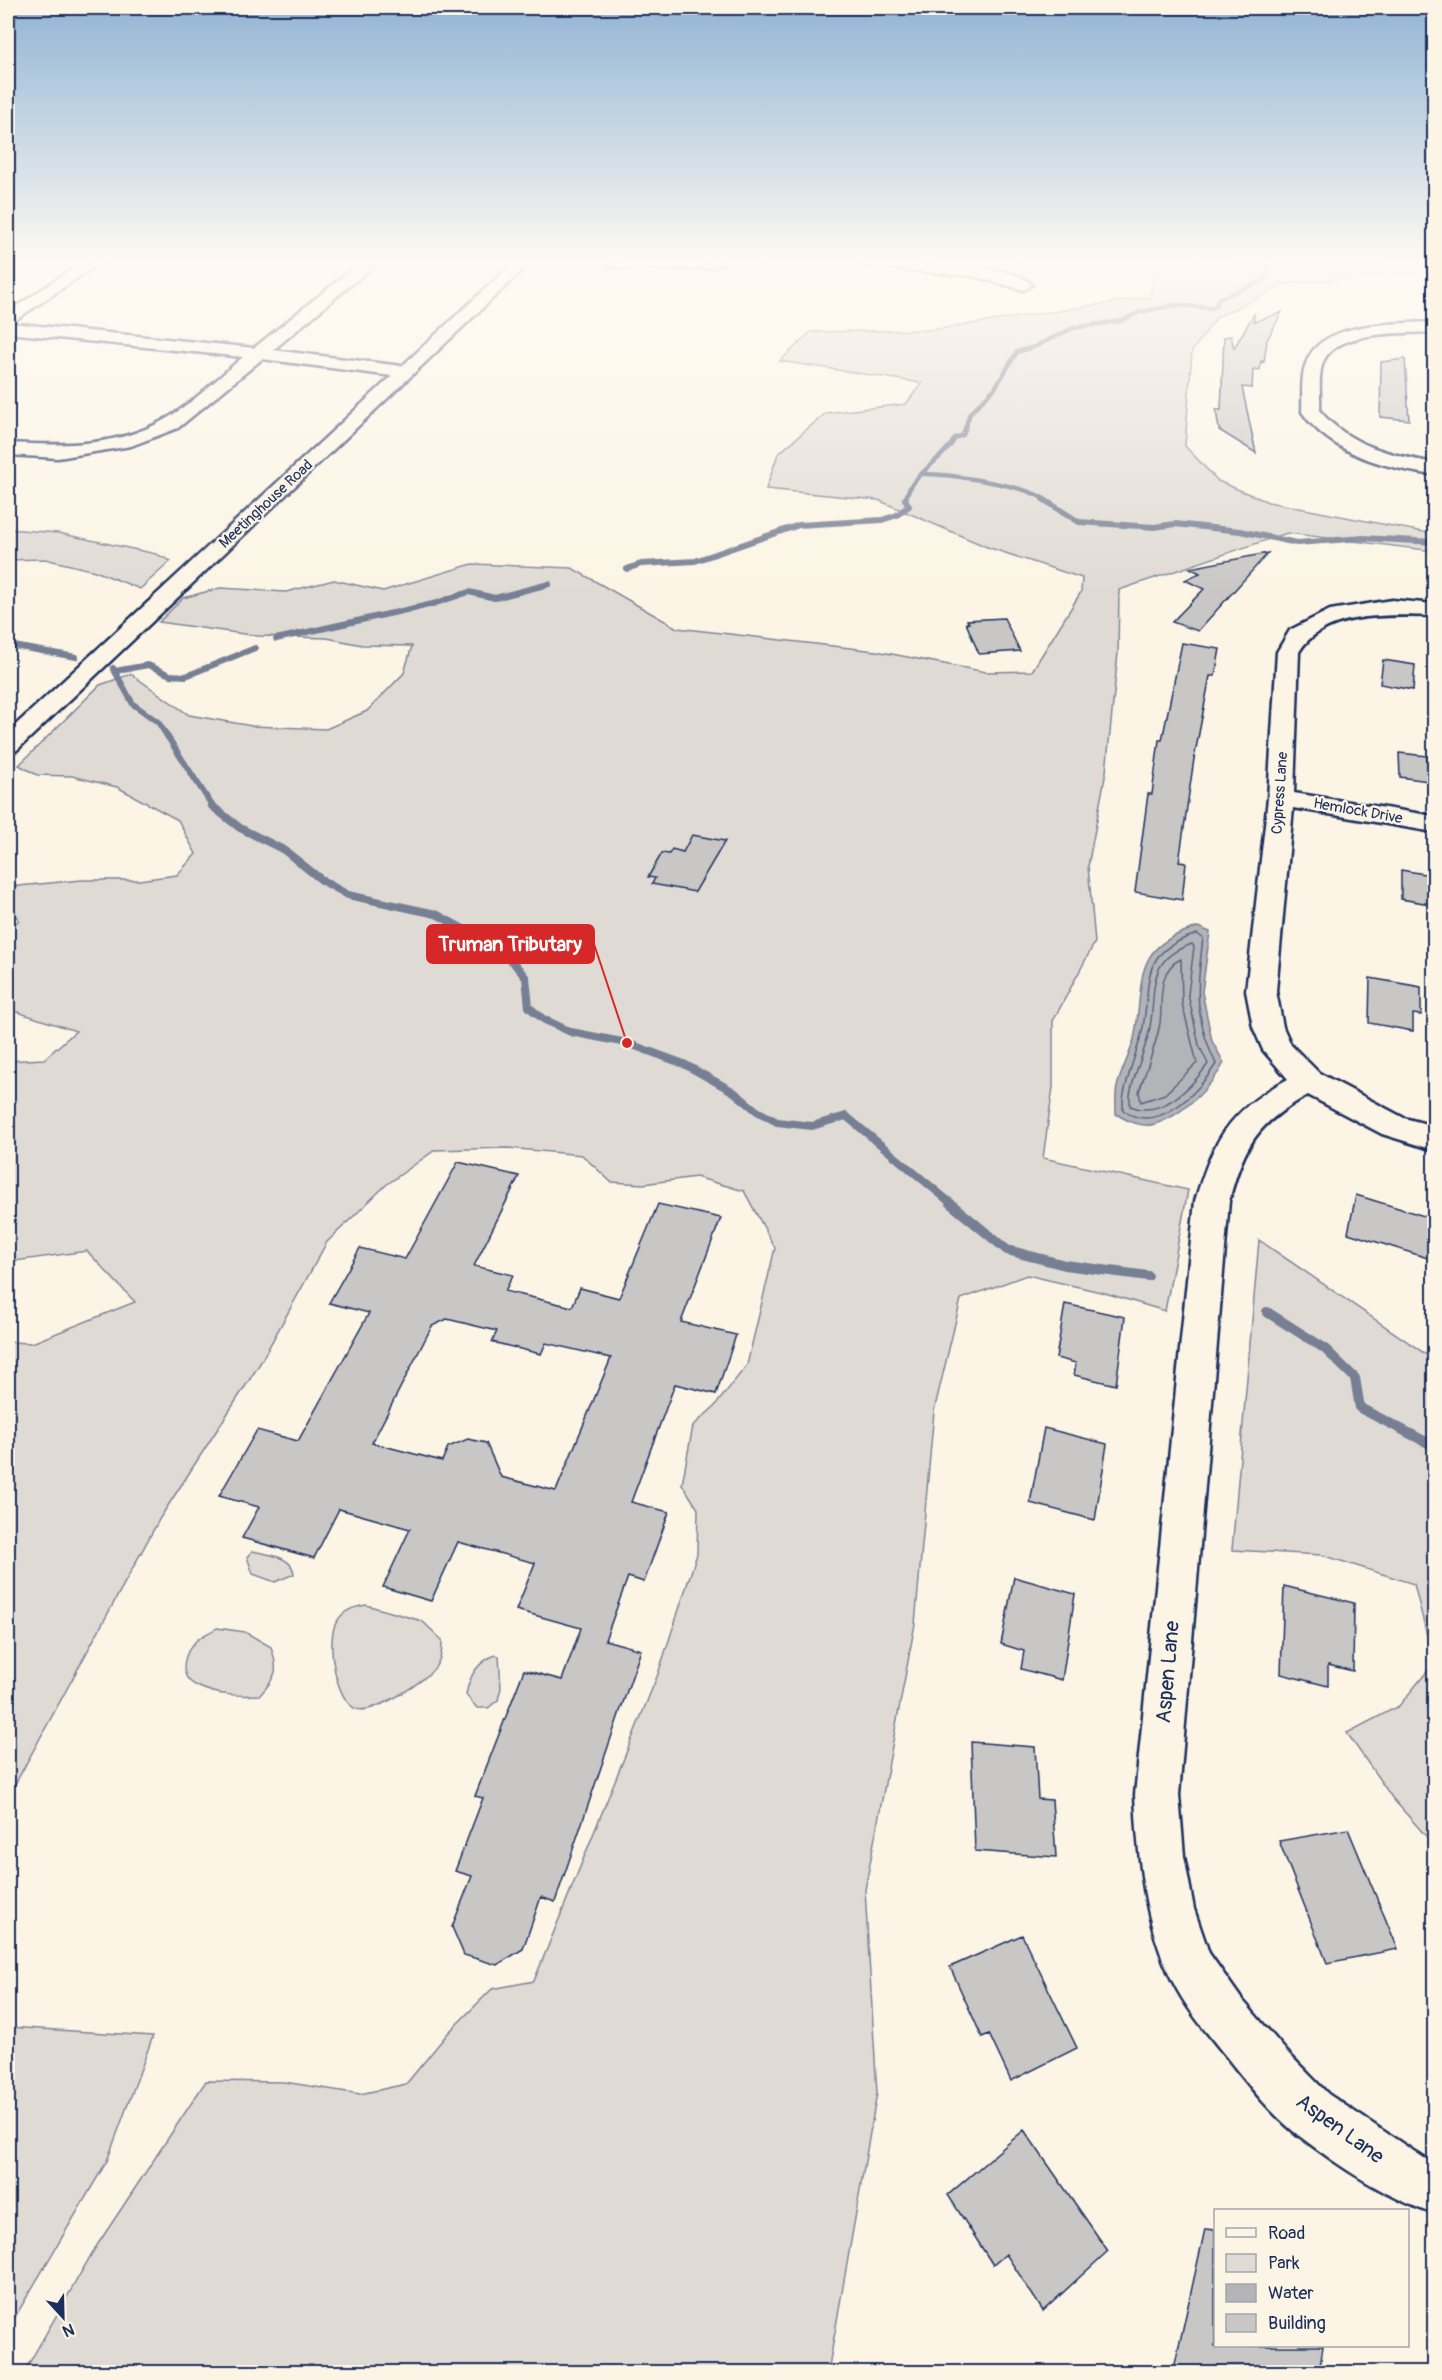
<svg xmlns="http://www.w3.org/2000/svg" width="1442" height="2380" font-family="Pangolin,sans-serif">
	<style>
		.green { fill: #dfdbd4; stroke: #7d8599; stroke-width: 1.5 }
		.water { fill: #b2b4b8; stroke: #767f94; stroke-width: 1.5 }
		.lines { fill: none; stroke-linecap: round; stroke-linejoin: round }
		.shore { stroke: #576482; stroke-width: 1.5 }
		.stream-far3 { stroke: #767f94; stroke-width: 4.5 }
		.stream-far2 { stroke: #767f94; stroke-width: 6 }
		.stream-far1 { stroke: #767f94; stroke-width: 8 }
		.stream { stroke: #767f94; stroke-width: 10 }
		.building { fill: #c8c7c6; stroke: #1b2f5e; stroke-width: 1.5; fill-rule: evenodd }
		.minor-casing { stroke: #1b2f5e; stroke-width: 5 }
		.minor { fill: #fcf5e5; fill-rule: evenodd }
		.labels { text-anchor: middle; dominant-baseline: central; stroke-width: 4.5; stroke-linejoin: round; paint-order: stroke }
		.far-street-label { font-size: 15px; fill: #1b2f5e; stroke: #fcf5e5 }
		.near-street-label { font-size: 21px; fill: #1b2f5e; stroke: #fcf5e5 }
		.leader { fill: none; stroke: #d62828; stroke-width: 2 }
		.callout-dot { fill: #d62828; stroke: #fcf5e5; stroke-width: 2 }
		.callout { fill: #d62828; stroke: #d62828; stroke-width: 2 }
		.callout-label { font-size: 20px; text-anchor: middle; font-weight: bold; fill: #fff }
	</style>
	<rect width="100%" height="100%" fill="#fcf5e5"/>
	<filter id="ink" filterUnits="userSpaceOnUse"><feTurbulence type="fractalNoise" baseFrequency=".0167" numOctaves="2"/><feDisplacementMap in="SourceGraphic" scale="12" xChannelSelector="R" yChannelSelector="G"/><feConvolveMatrix kernelMatrix="1 2 1 2 8 2 1 2 1" color-interpolation-filters="sRGB"/></filter>
	<g filter="url(#ink)">
		<path class="green" d="M 1156,262 L 1434,262 L 1434,271 L 1286,284 L 1217,317 L 1192,351 L 1185,446 L 1218,481 L 1268,502 L 1434,534 L 1434,551 L 1287,533 L 1119,590 L 1118,653 L 1106,772 L 1088,866 L 1095,942 L 1053,1021 L 1053,1087 L 1043,1158 L 1188,1190 L 1165,1311 L 1105,1293 L 1027,1275 L 961,1299 L 934,1411 L 915,1624 L 865,1890 L 877,2093 L 828,2372 L 24,2372 L 94,2250 L 206,2081 L 284,2082 L 360,2094 L 406,2084 L 448,2033 L 492,1989 L 534,1981 L 658,1674 L 697,1554 L 698,1509 L 682,1484 L 693,1426 L 715,1406 L 747,1365 L 775,1248 L 744,1191 L 696,1177 L 643,1184 L 611,1182 L 582,1155 L 508,1148 L 435,1150 L 386,1185 L 327,1242 L 259,1365 L 160,1518 L 8,1797 L 8,1342 L 32,1343 L 135,1302 L 87,1251 L 8,1262 L 8,1061 L 44,1059 L 76,1031 L 8,1009 L 8,930 L 19,920 L 8,905 L 8,887 L 82,880 L 139,880 L 177,875 L 196,854 L 178,820 L 117,787 L 72,776 L 37,775 L 19,765 L 100,685 L 131,674 L 189,715 L 252,726 L 326,729 L 367,711 L 404,673 L 412,646 L 362,645 L 327,638 L 258,636 L 159,622 L 183,598 L 220,588 L 286,592 L 334,580 L 383,591 L 472,564 L 572,568 L 677,628 L 876,651 L 986,672 L 1032,671 L 1081,592 L 1082,578 L 987,547 L 878,500 L 766,489 L 778,454 L 826,413 L 906,404 L 922,383 L 780,361 L 811,332 L 932,330 L 1150,297 Z
			M 8,529 L 58,533 L 156,554 L 171,561 L 140,589 L 95,571 L 45,559 L 8,560 Z
			M 1259,1240 L 1434,1360 L 1434,1845 L 1393,1799 L 1347,1733 L 1399,1706 L 1434,1663 L 1414,1584 L 1322,1555 L 1232,1550 Z
			M 252,1551 C 266,1554 293,1556 294,1574 L 275,1582 L 253,1574 L 247,1557 Z
			M 366,1605 L 422,1621 L 442,1640 C 442,1650 442,1657 436,1666 C 428,1680 369,1718 354,1708 C 335,1697 326,1641 336,1623 C 343,1610 354,1607 366,1605 Z
			M 217,1628 L 245,1632 L 271,1647 C 279,1670 277,1676 260,1695 C 239,1696 217,1696 197,1686 C 176,1676 184,1652 197,1640 C 202,1635 211,1632 217,1628 Z
			M 496,1655 L 499,1656 L 501,1688 L 498,1700 L 488,1708 L 477,1708 L 466,1695 C 469,1676 478,1661 496,1655 Z
			M 8,2027 L 153,2036 L 107,2161 L 8,2329 Z"/>
		<path class="water" d="M 1198,927 L 1210,932 L 1202,992 L 1212,1041 L 1224,1063 C 1211,1087 1182,1116 1155,1124 C 1141,1128 1128,1121 1116,1114 C 1116,1105 1115,1095 1117,1087 C 1121,1070 1130,1055 1134,1039 C 1146,982 1128,947 1198,927 Z"/>
		<g class="lines">
			<path class="shore" d="M 1197,934 L 1203,938 C 1197,988 1193,1016 1216,1064 C 1199,1092 1157,1136 1123,1110 L 1123,1099 C 1127,1075 1136,1055 1142,1032 C 1153,982 1136,953 1197,934 Z
				M 1192,944 L 1194,947 L 1188,994 L 1199,1045 L 1208,1064 C 1191,1088 1161,1119 1130,1106 L 1130,1095 C 1134,1073 1144,1054 1149,1032 C 1158,993 1143,960 1192,944 Z
				M 1181,959 L 1182,1003 L 1197,1063 L 1165,1094 L 1141,1102 L 1139,1092 C 1146,1070 1156,1046 1160,1023 C 1163,1002 1156,970 1181,959 Z"/>
			<path class="stream-far3" d="M 923,474 C 948,474 1027,485 1045,500
				M 906,500 C 908,476 945,459 955,438 L 963,435 L 970,413 L 995,388 L 1017,352 L 1034,347 L 1073,328 L 1121,321 L 1140,312 L 1176,305 L 1210,308 L 1216,306 L 1218,299 L 1265,280 L 1268,276 L 1266,262"/>
			<path class="stream-far2" d="M 1043,499 L 1079,522 L 1154,527 L 1175,524 L 1240,531 L 1297,543 L 1363,538 L 1434,542
				M 627,569 L 641,564 L 695,561 L 799,525 L 882,520 L 897,515 L 909,506 L 905,499
				M 276,639 L 433,604 L 469,592 L 495,598 L 549,584
				M 8,645 L 76,657
				M 113,668 L 133,704 L 158,722 L 213,807
				M 115,671 L 148,665 L 170,675 L 186,676 L 255,648"/>
			<path class="stream-far1" d="M 212,806 L 240,828 L 284,850 L 323,881 L 348,895 L 436,914 L 484,940 L 513,962 L 526,978 L 529,1007 L 543,1019 L 571,1032 L 627,1043 L 684,1064 L 734,1092 L 757,1111 L 777,1122 L 812,1126 L 846,1116 L 952,1204"/>
			<path class="stream" d="M 950,1203 L 1007,1250 L 1065,1265 L 1148,1276
				M 1267,1312 L 1324,1348 L 1355,1378 L 1360,1408 L 1434,1446"/>
		</g>
		<path class="building" d="M 1282,312 L 1267,340 L 1264,362 L 1261,361 L 1260,370 L 1253,369 L 1252,388 L 1242,387 L 1256,453 L 1219,430 L 1216,410 L 1221,410 L 1224,337 L 1231,336 L 1234,348 L 1254,314 L 1254,322 Z
			M 1405,359 L 1409,420 L 1380,417 L 1381,362 Z
			M 1268,553 L 1198,631 L 1172,622 L 1204,589 L 1185,580 L 1200,573 L 1190,568 Z
			M 1004,618 L 1020,651 L 979,654 L 966,623 L 969,623 L 967,620 Z
			M 1182,643 L 1220,649 L 1215,676 L 1210,676 L 1194,759 L 1179,862 L 1186,863 L 1182,900 L 1135,892 L 1148,794 L 1152,794 L 1159,740 L 1162,740 Z
			M 1383,660 L 1415,665 L 1413,690 L 1380,684 Z
			M 1399,753 L 1427,756 L 1428,781 L 1400,777 Z
			M 692,835 L 725,841 L 695,892 L 652,884 L 655,878 L 648,877 L 662,853 L 669,854 L 672,849 L 683,852 Z
			M 1401,870 L 1430,875 L 1430,904 L 1401,899 Z
			M 1370,978 L 1421,987 L 1421,1015 L 1413,1014 L 1413,1031 L 1369,1023 Z
			M 458,1162 L 519,1176 L 474,1266 L 513,1275 L 505,1291 L 572,1307 L 580,1288 L 619,1298 L 658,1204 L 721,1218 L 681,1322 L 736,1335 L 716,1394 L 675,1384 L 631,1502 L 669,1512 L 644,1582 L 628,1577 L 605,1640 L 641,1650 L 555,1902 L 541,1897 L 523,1949 L 497,1965 L 464,1955 L 452,1927 L 472,1876 L 455,1871 L 483,1798 L 475,1796 L 524,1670 L 562,1680 L 581,1628 L 516,1610 L 535,1563 L 458,1542 L 431,1601 L 383,1587 L 410,1529 L 339,1509 L 314,1558 L 242,1538 L 259,1507 L 219,1496 L 257,1430 L 298,1441 L 369,1313 L 329,1303 L 360,1248 L 405,1259 ZM 447,1319 L 497,1331 L 492,1342 L 541,1354 L 546,1343 L 611,1358 L 556,1491 L 501,1477 L 486,1443 L 468,1439 L 448,1447 L 442,1461 L 372,1443 L 432,1326 Z
			M 1356,1195 L 1434,1219 L 1434,1260 L 1348,1233 Z
			M 1065,1304 L 1125,1317 L 1116,1385 L 1074,1375 L 1076,1363 L 1056,1358 Z
			M 1044,1428 L 1107,1444 L 1095,1520 L 1030,1503 Z
			M 1014,1577 L 1075,1594 L 1062,1680 L 1021,1669 L 1024,1651 L 1001,1644 Z
			M 1284,1586 L 1354,1603 L 1353,1671 L 1328,1665 L 1328,1686 L 1281,1674 Z
			M 971,1742 L 1035,1747 L 1038,1799 L 1052,1800 L 1056,1857 L 975,1851 Z
			M 1348,1829 L 1398,1949 L 1327,1963 L 1279,1841 Z
			M 1022,1935 L 1077,2048 L 1011,2081 L 989,2034 L 982,2037 L 950,1967 Z
			M 1024,2130 L 1108,2251 L 1043,2311 L 1006,2254 L 993,2265 L 948,2195 Z
			M 1205,2229 L 1215,2230 L 1215,2346 L 1323,2346 L 1319,2373 L 1173,2373 Z"/>
		<g class="lines">
			<defs>
				<path id="minor" d="M 83,262 L 101,262 L 11,323 L 254,348 L 361,262 L 378,262 L 273,350 L 402,366 L 514,262 L 531,262 L 17,750 L 8,752 L 8,732 L 392,376 L 262,359 L 178,428 L 131,446 L 58,458 L 8,455 L 8,443 C 60,446 117,447 164,420 C 190,406 220,376 243,357 L 8,333 L 8,312 Z
					M 602,262 L 724,262 C 713,274 629,268 610,267 Z
					M 863,262 C 895,261 1013,261 1032,285 L 1024,290 L 973,276 L 871,267 Z
					M 1434,322 L 1434,332 C 1405,334 1340,329 1324,360 C 1317,375 1321,395 1320,411 C 1349,446 1392,455 1434,463 L 1434,475 C 1386,468 1331,454 1302,412 C 1303,395 1300,377 1307,361 C 1323,320 1398,324 1434,322 Z
					M 1392,600 L 1434,604 L 1434,616 C 1392,615 1324,610 1299,652 L 1294,793 L 1434,816 L 1434,832 L 1293,808 L 1276,991 L 1283,1027 L 1291,1045 L 1319,1073 L 1404,1118 L 1434,1126 L 1434,1150 L 1382,1134 L 1308,1095 C 1257,1123 1244,1145 1229,1201 L 1179,1795 L 1184,1856 L 1194,1909 L 1209,1953 L 1240,1997 L 1287,2052 L 1328,2094 L 1424,2158 L 1434,2162 L 1434,2214 C 1383,2196 1335,2164 1293,2131 C 1265,2108 1243,2077 1220,2049 C 1203,2028 1185,2006 1173,1982 C 1144,1924 1138,1858 1135,1795 L 1195,1201 C 1214,1138 1229,1111 1288,1079 L 1263,1050 L 1253,1027 L 1246,991 L 1268,798 L 1277,652 L 1290,630 L 1330,610 Z"/>
			</defs>
			<use href="#minor" class="minor-casing"/>
			<use href="#minor" class="minor"/>
		</g>
	</g>
	<linearGradient id="sky" x2="0" y2="1"><stop stop-color="#92b4d5"/><stop offset="0.44" stop-color="#fefaf3"/><stop offset="1" stop-color="#fefaf3" stop-opacity="0"/></linearGradient>
	<rect width="1442" height="595" fill="url(#sky)"/>
	<g class="labels">
		<g class="far-street-label">
			<text transform="translate(266 504) rotate(-43)">Meetinghouse Road</text>
			<text transform="translate(1280 793) rotate(-86)">Cypress Lane</text>
			<text transform="translate(1358 811) rotate(10)">Hemlock Drive</text>
		</g>
		<g class="near-street-label">
			<text transform="translate(1168 1672) rotate(-85)">Aspen Lane</text>
			<text transform="translate(1340 2129) rotate(36)">Aspen Lane</text>
		</g>
	</g>
	<path class="leader" d="M627 1043L594 944"/>
	<circle class="callout-dot" cx="627" cy="1043" r="6"/>
	<rect class="callout" x="427" y="925" width="167" height="38" rx="6"/>
	<g class="callout-label">
		<text x="510" y="951">Truman Tributary</text>
	</g>
	<rect width="1442" height="2380" fill="none" stroke="#fcf5e5" stroke-width="30"/>
	<rect x="15" y="15" width="1412" height="2350" fill="none" stroke="#1b2f5e" stroke-width="2" filter="url(#ink)"/>
	<rect x="1214" y="2209" width="195" height="138" fill="#fcf5e5" stroke="#a2a6af" stroke-width="1.5"/>
	<rect x="1226" y="2228" width="30" height="9" fill="#fcf5e5" stroke="#a2a6af" stroke-width="1.5"/>
	<text x="1268" y="2239" font-size="18" fill="#1b2f5e">Road</text>
	<rect x="1226" y="2254" width="30" height="18" fill="#dfdbd4" stroke="#a2a6af" stroke-width="1.5"/>
	<text x="1268" y="2269" font-size="18" fill="#1b2f5e">Park</text>
	<rect x="1226" y="2284" width="30" height="18" fill="#b2b4b8" stroke="#a2a6af" stroke-width="1.5"/>
	<text x="1268" y="2299" font-size="18" fill="#1b2f5e">Water</text>
	<rect x="1226" y="2314" width="30" height="18" fill="#c8c7c6" stroke="#a2a6af" stroke-width="1.5"/>
	<text x="1268" y="2329" font-size="18" fill="#1b2f5e">Building</text>
	<g transform="translate(63 2317) rotate(158)" stroke="#fcf5e5" stroke-width="4.5" paint-order="stroke">
	<path d="M0-4.5L10 22L0 15L-10 22Z" fill="#1b2f5e"/>
	<text y="-9" font-size="16" font-weight="bold" text-anchor="middle" fill="#1b2f5e">N</text>
	</g>
</svg>
